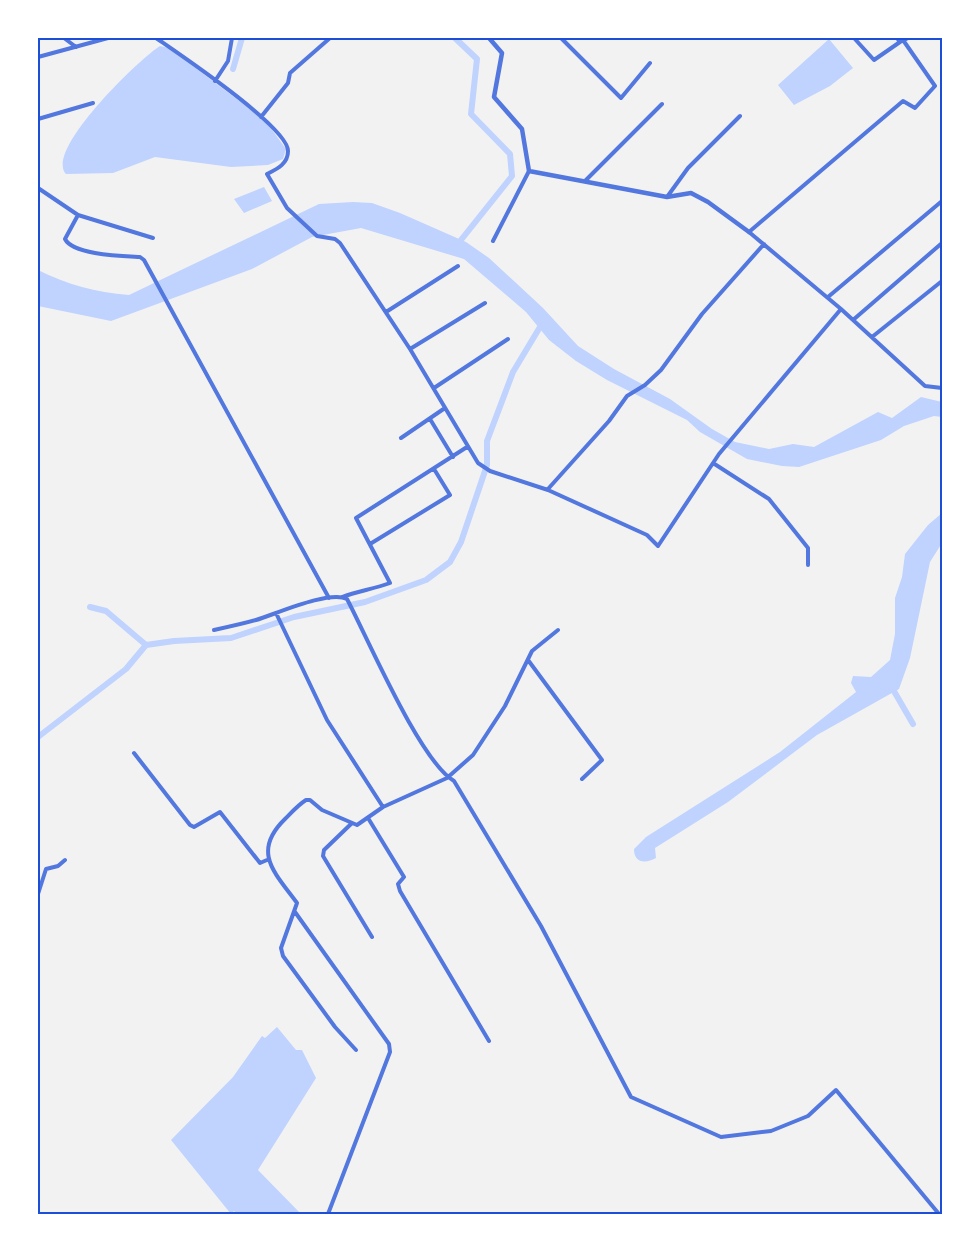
<svg xmlns="http://www.w3.org/2000/svg" width="980" height="1252" font-family="'Fira Sans',sans-serif">
	<style>
		.water { fill: #bfd3fe }
		.lines { fill: none; stroke-linecap: round; stroke-linejoin: round }
		.canal { stroke: #bfd3fe; stroke-width: 6 }
		.minor { stroke: #5277de; stroke-width: 4 }
		.tertiary { stroke: #5277de; stroke-width: 4.5 }
		.neatline { fill: none; stroke: #1d4ed8; stroke-width: 2 }
	</style>
	<rect width="100%" height="100%" fill="#f2f2f2"/>
	<path class="water" d="M 829,39 L 853,68 L 830,86 L 794,105 L 778,85 Z
		M 160,46 L 169,48 L 250,109 L 270,127 L 286,149 L 283,159 L 268,165 L 231,167 L 155,157 L 113,173 L 66,174 C 44,151 139,59 160,46 Z
		M 264,187 L 272,201 L 244,213 L 234,199 Z
		M 353,202 L 372,203 L 400,213 L 466,242 L 489,258 L 543,308 L 578,346 L 614,369 L 670,399 L 712,429 L 735,442 L 769,449 L 793,444 L 814,447 L 878,412 L 892,418 L 921,397 L 942,402 L 942,417 L 934,416 L 904,426 L 881,440 L 799,467 L 782,466 L 747,459 L 700,432 L 687,420 L 607,380 L 576,361 L 549,340 L 526,312 L 464,259 L 361,228 L 312,237 L 252,269 L 111,321 L 38,306 L 38,270 C 68,285 95,292 129,295 L 319,204 Z
		M 942,513 L 942,543 L 930,562 L 910,658 L 899,689 L 817,735 L 728,802 L 655,848 L 656,858 C 645,864 634,863 634,849 L 646,837 L 780,752 L 856,692 L 851,683 L 853,676 L 871,677 L 890,660 L 895,634 L 895,598 L 902,577 L 905,554 L 928,525 Z
		M 277,1027 L 296,1050 L 302,1050 L 316,1078 L 258,1170 L 301,1214 L 237,1214 L 234,1211 L 231,1214 L 171,1140 L 233,1077 L 262,1036 L 265,1038 Z"/>
	<g class="lines">
		<path class="canal" d="M 455,38 L 477,59 L 471,114 L 510,154 L 512,176 L 457,245
			M 233,69 L 242,38
			M 90,607 L 106,611 L 146,645
			M 891,686 L 913,724
			M 38,737 L 126,669 L 146,645 L 174,641 L 231,638 L 294,617 L 365,602 L 426,580 L 450,562 L 461,542 L 487,465 L 487,441 L 513,372 L 543,322"/>
		<path class="minor" d="M 64,38 L 76,47
			M 156,38 C 179,54 288,127 288,151 C 288,164 277,169 267,174 L 287,208 L 317,236 L 335,239 L 340,243 L 410,349 L 478,463 L 490,471 L 548,490 L 647,535 L 658,546 L 719,454 L 841,309
			M 561,38 L 621,98 L 650,63
			M 854,38 L 874,60 L 900,42
			M 897,38 L 900,42 L 908,38
			M 903,40 L 935,86 L 915,108 L 903,101 L 749,232 L 841,309 L 925,386 L 942,388
			M 38,57 L 108,38
			M 215,81 L 228,61 L 232,38
			M 261,117 L 288,83 L 290,73 L 330,38
			M 38,119 L 93,103
			M 585,181 L 662,104
			M 38,188 L 78,215 L 153,238
			M 667,197 L 688,168 L 740,116
			M 78,215 L 65,239 C 73,255 123,256 140,257 L 144,260 L 329,598
			M 493,241 L 529,171
			M 828,297 L 942,201
			M 386,312 L 458,266
			M 853,320 L 942,243
			M 872,337 L 942,281
			M 410,349 L 485,303
			M 434,388 L 508,339
			M 430,419 L 453,457
			M 401,438 L 445,408
			M 713,463 L 769,499 L 808,548 L 808,565
			M 548,489 L 609,421 L 627,396 L 645,385 L 661,370 L 702,314 L 764,244
			M 370,544 L 450,495 L 434,469
			M 342,597 C 358,591 374,589 390,583 L 356,518 L 467,447
			M 276,613 L 327,720 L 383,807 L 447,778 L 473,755 L 505,706 L 532,651 L 558,630
			M 214,630 C 228,627 242,624 256,620 C 276,614 329,590 347,599 C 368,639 420,761 454,781 L 541,926 L 631,1097 L 721,1137 L 771,1131 L 808,1116 L 836,1090 L 939,1214
			M 528,660 L 602,760 L 582,779
			M 134,753 L 190,825 L 194,827 L 220,812 L 260,863 L 267,860
			M 368,818 L 404,877 L 398,884 L 400,891 L 489,1041
			M 351,824 L 324,850 L 323,856 L 372,937
			M 38,894 L 46,869 L 58,866 L 65,860
			M 295,912 L 389,1044 L 390,1052 L 328,1214
			M 356,1050 L 335,1027 L 283,956 L 281,948 L 297,903 C 275,873 251,852 285,819 C 291,813 298,805 306,800 L 310,800 L 322,810 L 357,825 L 383,807"/>
		<path class="tertiary" d="M 489,38 L 502,53 L 494,97 L 522,129 L 529,171 L 667,197 L 691,193 L 708,202 L 749,232"/>
	</g>
	<rect width="980" height="1252" fill="none" stroke="#ffffff" stroke-width="78"/>
	<rect x="39" y="39" width="902" height="1174" class="neatline"/>
</svg>
